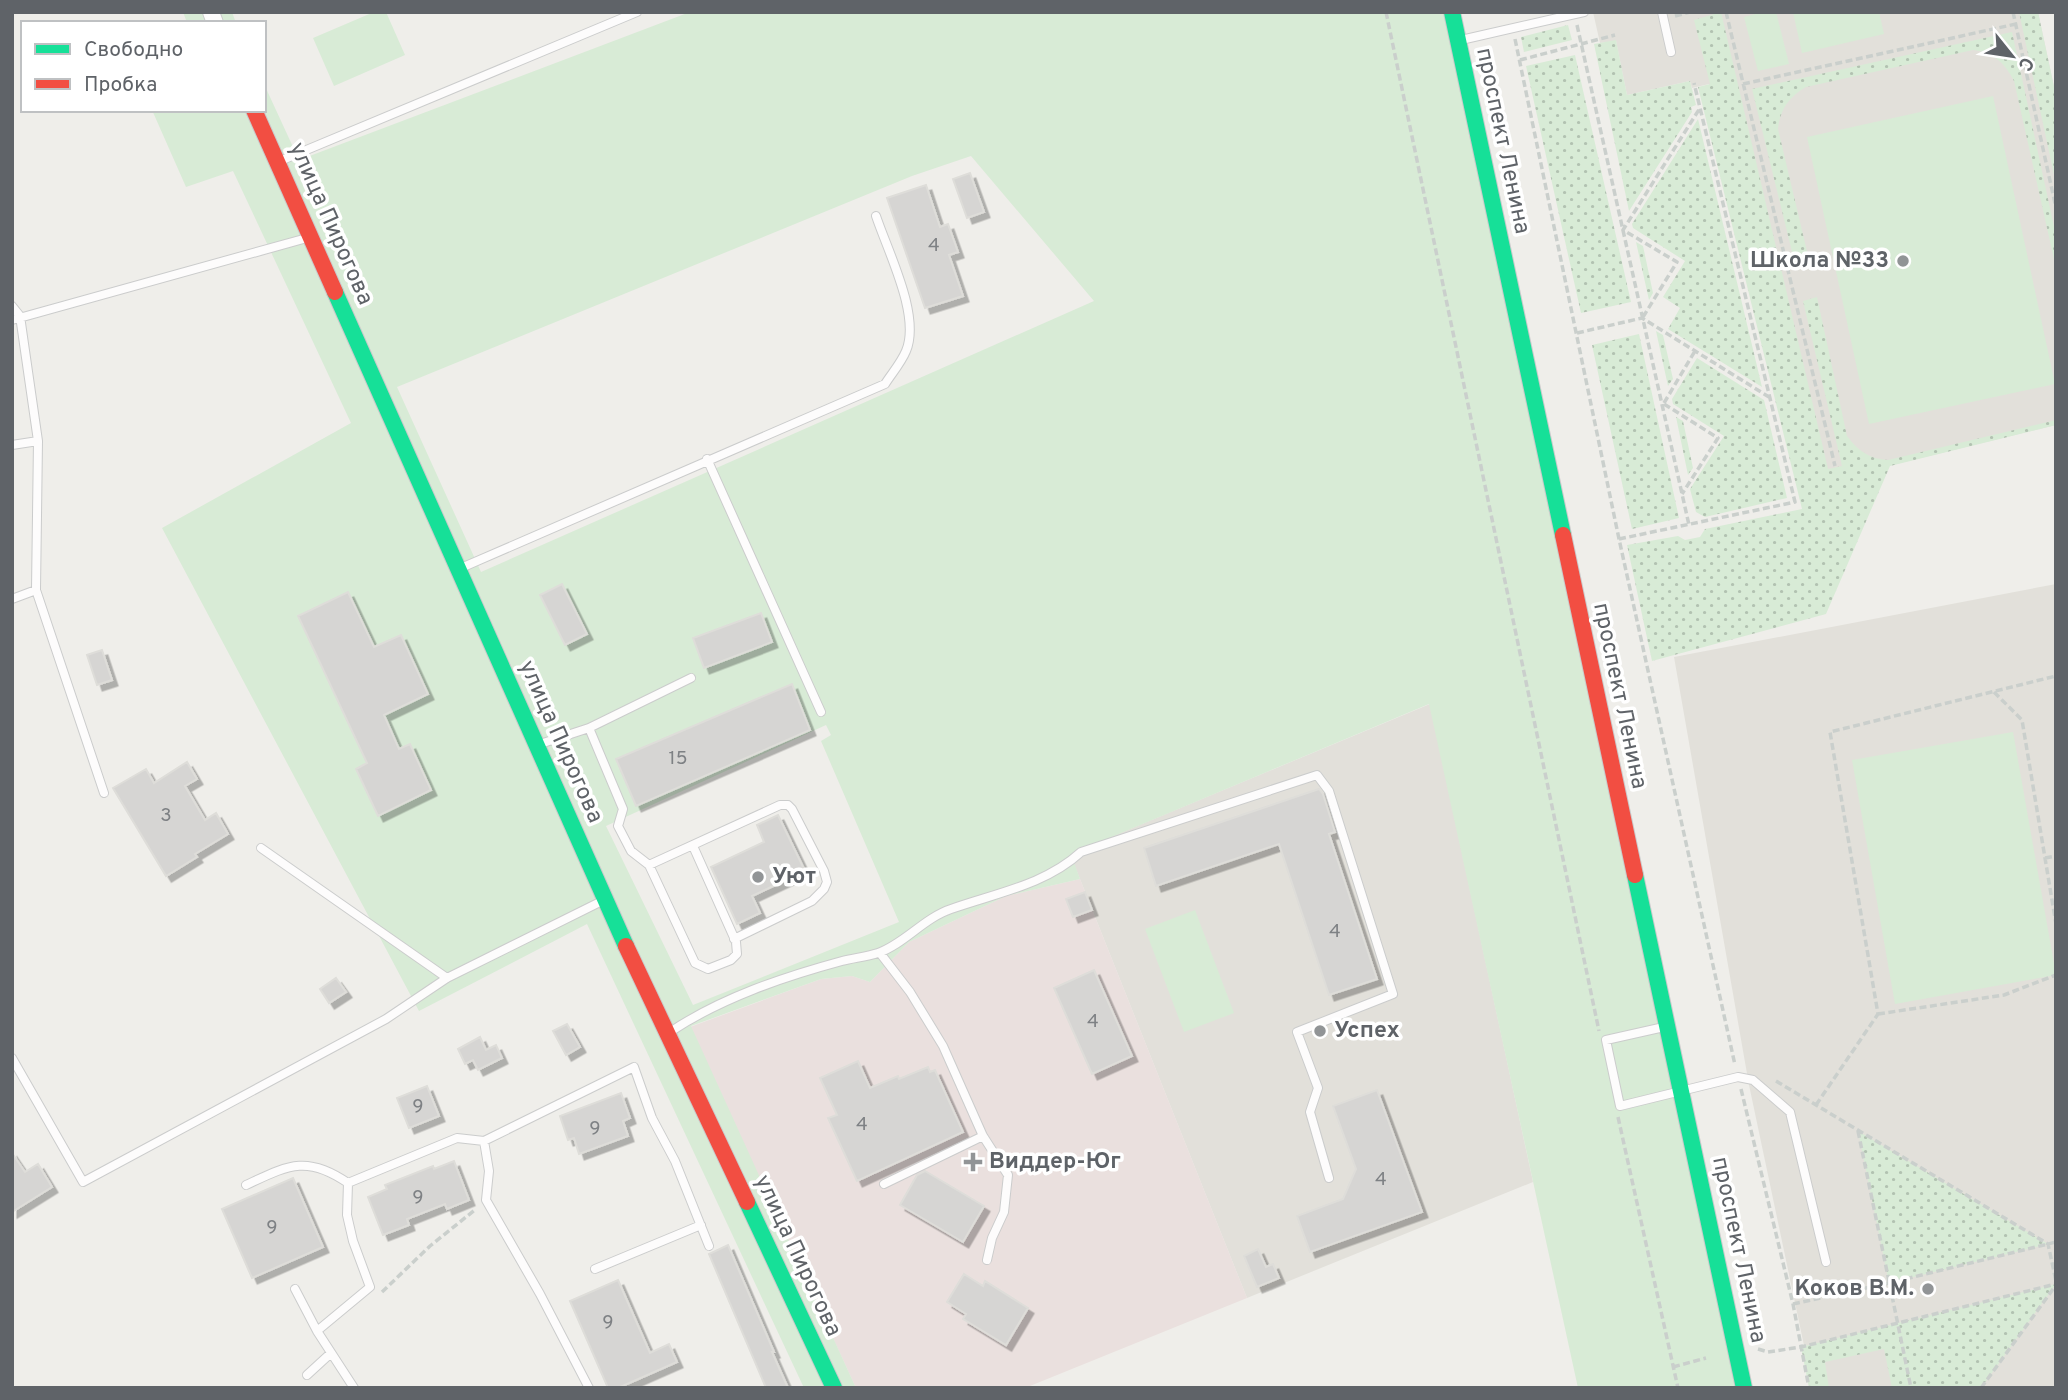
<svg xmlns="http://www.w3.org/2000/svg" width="2068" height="1400" font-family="Overpass,sans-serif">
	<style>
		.education { fill: #e2e0da }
		.medical { fill: #eae0de }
		.grass { fill: url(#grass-dots) }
		.garden { fill: #d8ebd6; fill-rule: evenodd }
		.building { fill: #d6d5d3; stroke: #deddd9; stroke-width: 2; filter: url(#shadow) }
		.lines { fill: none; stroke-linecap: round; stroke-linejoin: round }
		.lane-casing { stroke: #cbcccc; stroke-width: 10 }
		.street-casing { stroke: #cbcccc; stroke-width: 18 }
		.fast-casing { stroke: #cacacb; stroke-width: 18 }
		.jam-casing { stroke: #cacacb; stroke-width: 18 }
		.path { stroke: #cacfcc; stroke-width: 3.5; stroke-dasharray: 7 3.5; stroke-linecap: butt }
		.lane { stroke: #fdfcfc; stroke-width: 8 }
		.street { stroke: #fdfcfc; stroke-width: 16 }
		.fast { stroke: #16e098; stroke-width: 16 }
		.jam { stroke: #f24e42; stroke-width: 16 }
		.poi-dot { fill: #919496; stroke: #fff; stroke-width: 2.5 }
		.labels { text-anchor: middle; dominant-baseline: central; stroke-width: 7; stroke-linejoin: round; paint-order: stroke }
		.number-label { font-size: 19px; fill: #7e8184 }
		.street-label { font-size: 23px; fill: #5f6368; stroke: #fff }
		.poi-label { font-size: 23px; font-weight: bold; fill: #5f6368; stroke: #fff; text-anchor: start }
	</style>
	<defs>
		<pattern id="grass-dots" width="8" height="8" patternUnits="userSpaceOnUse" patternTransform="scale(1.75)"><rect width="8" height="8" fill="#d8ebd6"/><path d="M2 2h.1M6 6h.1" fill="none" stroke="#b2c2b1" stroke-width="1.8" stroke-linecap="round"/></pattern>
		<filter id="shadow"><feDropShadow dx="5.5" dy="5.5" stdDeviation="0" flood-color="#0004"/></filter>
	</defs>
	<rect width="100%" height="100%" fill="#efeeea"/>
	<path class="education" d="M 1593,12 L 2038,12 L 2056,96 L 2056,425 L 1802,487 L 1709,84 L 1692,88 L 1690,81 L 1627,95 L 1616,41 L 1600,43 Z
		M 2056,584 L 2056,1388 L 1813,1388 L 1749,1085 L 1674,657 Z
		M 1430,704 L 1533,1182 L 1247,1298 L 1070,854 Z"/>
	<path class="medical" d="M 1080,879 L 1247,1298 L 1025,1388 L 856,1388 L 690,1027 L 821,979 L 852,976 L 870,982 L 909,942 L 1006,896 Z"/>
	<path class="grass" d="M 1721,12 L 1828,469 L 1842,466 L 1803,301 L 1817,297 L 1847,436 C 1858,451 1870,459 1888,460 L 2056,420 L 2056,425 L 1890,466 L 1826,614 L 1652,661 L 1627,545 L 1678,536 L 1685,540 L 1700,537 L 1705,529 L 1802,509 L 1698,87 L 1710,84 L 1694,20 Z
		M 2019,12 L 2038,12 L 2056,96 L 2056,184 Z
		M 1568,25 L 1572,40 L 1524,52 L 1521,37 Z
		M 2012,32 L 2056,236 L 2056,268 L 2014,81 C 2005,63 1993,52 1973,50 L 1806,87 C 1789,97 1780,109 1778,129 L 1810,264 L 1796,268 L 1752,89 Z
		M 1616,40 L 1627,95 L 1690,81 L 1696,105 L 1691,107 L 1692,112 L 1629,211 L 1594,44 Z
		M 1575,55 L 1631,302 L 1581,313 L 1526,66 Z
		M 1698,119 L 1762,387 L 1668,329 L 1680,308 L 1663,297 L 1685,261 L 1633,228 L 1632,224 Z
		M 1636,242 L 1643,246 L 1653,293 L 1649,300 Z
		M 1656,331 L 1663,335 L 1673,379 L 1668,386 Z
		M 1639,334 L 1679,518 L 1632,529 L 1592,345 Z
		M 1697,358 L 1764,400 L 1787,498 L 1705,517 L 1696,512 L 1690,489 L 1724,436 L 1673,404 L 1672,399 Z
		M 1676,417 L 1683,421 L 1693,468 L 1688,475 Z
		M 1858,1131 L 2048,1244 L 1889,1283 Z
		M 2056,1284 L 1981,1388 L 1892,1388 L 1884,1349 L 1825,1362 L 1829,1388 L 1809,1388 L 1801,1347 Z"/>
	<path class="garden" d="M 183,12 L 232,12 L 236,23 L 179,23 L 186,20 Z
		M 374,12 L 386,12 L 405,55 L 334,86 L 313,38 Z
		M 690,12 L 1452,12 L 1744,1388 L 1578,1388 L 1429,704 L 1071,854 L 1080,879 L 1006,896 L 909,942 L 870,982 L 852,976 L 821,979 L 691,1026 L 856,1388 L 804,1388 L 587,924 L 419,1011 L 162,528 L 351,423 L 233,171 L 186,187 L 152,110 L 264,110 L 264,84 L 299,160 ZM 971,156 L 1094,301 L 481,572 L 397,387 L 912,176 ZM 826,725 L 831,735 L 821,741 L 899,922 L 693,1005 L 606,826 Z
		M 1763,12 L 1776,12 L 1789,64 L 1758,71 L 1744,17 Z
		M 1793,12 L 1879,12 L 1884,34 L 1802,53 Z
		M 1993,96 L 2055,384 L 1869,424 L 1807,137 Z
		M 2013,732 L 2056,975 L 1895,1004 L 1852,760 Z
		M 1195,910 L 1234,1013 L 1184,1032 L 1145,929 Z"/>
	<path class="building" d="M 970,173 L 984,212 L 967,218 L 953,179 Z
		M 926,185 L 940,227 L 948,224 L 958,252 L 949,255 L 963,296 L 925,308 L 887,198 Z
		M 562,584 L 587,634 L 565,645 L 540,595 Z
		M 348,592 L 374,647 L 401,635 L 428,694 L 384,715 L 399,749 L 410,744 L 431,790 L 378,816 L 356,769 L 367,763 L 298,616 Z
		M 761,613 L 772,642 L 704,668 L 693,638 Z
		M 102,650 L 112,680 L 97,685 L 87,655 Z
		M 792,684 L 810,730 L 636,806 L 616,759 Z
		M 187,762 L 197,779 L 185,786 L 205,820 L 216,813 L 228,834 L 195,854 L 197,857 L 166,876 L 113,788 L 146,769 L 154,783 Z
		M 1319,789 L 1323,794 L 1335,832 L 1329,834 L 1377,979 L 1329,995 L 1279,844 L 1156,886 L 1144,848 Z
		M 778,815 L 805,871 L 752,896 L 760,913 L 737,924 L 711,867 L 764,842 L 757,825 Z
		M 1085,892 L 1092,910 L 1073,917 L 1066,899 Z
		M 1094,970 L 1132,1056 L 1092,1074 L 1054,988 Z
		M 336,978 L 346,992 L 329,1003 L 320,989 Z
		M 567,1024 L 580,1047 L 566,1055 L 553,1031 Z
		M 480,1037 L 486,1050 L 496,1045 L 502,1058 L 478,1070 L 473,1060 L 465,1064 L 458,1049 Z
		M 858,1061 L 870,1088 L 898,1076 L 899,1079 L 928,1067 L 930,1072 L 935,1070 L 963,1132 L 857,1181 L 828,1118 L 837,1115 L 820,1078 Z
		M 427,1086 L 439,1116 L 409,1128 L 397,1098 Z
		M 1377,1090 L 1422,1212 L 1310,1252 L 1297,1216 L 1343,1199 L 1356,1169 L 1333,1106 Z
		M 621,1093 L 630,1118 L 623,1121 L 628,1136 L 579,1154 L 574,1138 L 568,1140 L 560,1116 Z
		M 12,1153 L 25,1172 L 38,1164 L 52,1187 L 12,1212 Z
		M 454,1161 L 469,1200 L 447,1209 L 445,1204 L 407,1219 L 409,1225 L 383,1235 L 368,1197 L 387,1189 L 385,1185 L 433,1166 L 434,1169 Z
		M 925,1171 L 984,1206 L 963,1242 L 900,1205 L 917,1175 Z
		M 293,1178 L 323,1247 L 252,1278 L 222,1209 Z
		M 728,1245 L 774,1352 L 772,1352 L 788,1388 L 766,1388 L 709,1254 Z
		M 1258,1249 L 1266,1267 L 1273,1264 L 1279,1278 L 1257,1287 L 1244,1256 Z
		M 964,1274 L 983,1286 L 985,1281 L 1028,1308 L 1006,1345 L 963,1319 L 966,1314 L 947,1302 Z
		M 618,1280 L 650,1353 L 669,1344 L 677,1362 L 618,1388 L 608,1388 L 570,1301 Z"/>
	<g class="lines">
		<defs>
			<path id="lane" d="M 1662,12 L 1671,52
				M 1461,40 L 1584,12
				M 280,161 L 637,12
				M 12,306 L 20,316 L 38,441 L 36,590
				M 12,320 L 307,238
				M 12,445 L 38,441
				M 707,459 L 821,712
				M 461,568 L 885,384 C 892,373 901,363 906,351 C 921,316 888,252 876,216
				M 12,599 L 36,590 L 104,793
				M 589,728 L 623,809 L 618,826 L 631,851 L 649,865 L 695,963 L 708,969 L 731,960 L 737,954 L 736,942 L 693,846
				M 537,745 L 589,728 L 691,678
				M 261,848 L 447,978
				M 649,865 L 780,805 L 788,805 L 792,809 L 824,871 L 827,882 L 824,889 L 812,901 L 734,939
				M 880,953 L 910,992 L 943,1046 L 983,1136 L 1008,1175 L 1004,1212 L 992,1238 L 987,1260
				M 1664,1027 L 1606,1040 L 1620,1106 L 1738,1077 L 1753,1080 L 1790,1112 L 1826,1262
				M 670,1032 C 721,998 783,977 842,961 C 853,958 866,957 878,953 C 904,944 924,918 951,909 C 996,893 1045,885 1081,852 L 1317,775 L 1329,791 L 1393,994 L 1297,1032 L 1318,1088 L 1310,1112 L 1329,1178
				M 12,1058 L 83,1182 L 386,1019 L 447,978 L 602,901
				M 484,1141 L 489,1171 L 486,1200 L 540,1294 L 589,1388
				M 884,1184 L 983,1136
				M 246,1185 C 287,1166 306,1154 348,1183 L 457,1138 L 484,1141 L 634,1067 L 652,1118 L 675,1161 L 709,1246
				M 595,1269 L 701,1225
				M 295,1289 L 317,1331 L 354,1388
				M 317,1331 L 370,1287 L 353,1241 L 347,1215 L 348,1183
				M 307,1375 L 331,1353"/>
			<path id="street" d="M 211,12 L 215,23"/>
			<path id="fast" d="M 1452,12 L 1563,535
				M 335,292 L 626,946
				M 1635,875 L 1744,1388
				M 747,1202 L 834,1388"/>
			<path id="jam" d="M 254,110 L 335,292
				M 1563,535 L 1635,875
				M 626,946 L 747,1202"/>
		</defs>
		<use href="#lane" class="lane-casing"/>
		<use href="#street" class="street-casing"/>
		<use href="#fast" class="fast-casing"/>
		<use href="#jam" class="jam-casing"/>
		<path class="path" d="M 1386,12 L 1599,1031
			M 1726,12 L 1835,466
			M 1761,12 L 1761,13
			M 2013,12 L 2056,208
			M 1675,16 L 1690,12
			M 1577,25 L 1689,525
			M 1515,39 L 1619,539 L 1735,1065
			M 1520,60 L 1615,35
			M 1743,84 L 2016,24
			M 1643,317 L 1677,262 L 1623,230 L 1700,108
			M 1577,333 L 1642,318 L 1769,397
			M 1664,403 L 1695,351
			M 1664,404 L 1718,438 L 1682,494
			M 1619,539 L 1795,502 L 1694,83
			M 1994,692 L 2022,720 L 2056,924
			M 2045,858 L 2056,856
			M 1878,1014 L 2004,995 L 2056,975
			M 1776,1081 L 2048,1244 L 2056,1281
			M 1741,1089 L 1793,1304 L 1809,1388
			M 1816,1105 L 1878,1014 L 1830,732 L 2056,676
			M 1618,1117 L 1678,1388
			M 1858,1131 L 1911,1388
			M 382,1292 L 430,1246 L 476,1209
			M 1793,1304 L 1889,1283 L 2056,1242
			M 1758,1349 L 1768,1352 L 1801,1347 L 2056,1284
			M 1673,1367 L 1706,1358
			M 1981,1388 L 2056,1285"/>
		<use href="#lane" class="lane"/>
		<use href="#street" class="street"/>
		<use href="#fast" class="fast"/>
		<use href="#jam" class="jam"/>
	</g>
	<g class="poi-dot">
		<circle cx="1903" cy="261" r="7"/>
		<circle cx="758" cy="877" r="7"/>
		<circle cx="1320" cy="1031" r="7"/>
		<path d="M969.5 1151.5h7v7h7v7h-7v7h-7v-7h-7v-7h7z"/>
		<circle cx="1928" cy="1289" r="7"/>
	</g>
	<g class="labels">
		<g class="number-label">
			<text x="934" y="246">4</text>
			<text x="678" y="759">15</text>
			<text x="166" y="816">3</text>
			<text x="1335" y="932">4</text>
			<text x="1093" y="1022">4</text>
			<text x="418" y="1107">9</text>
			<text x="862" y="1125">4</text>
			<text x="595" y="1129">9</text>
			<text x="1381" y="1180">4</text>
			<text x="418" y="1198">9</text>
			<text x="272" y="1228">9</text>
			<text x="608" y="1323">9</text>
		</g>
		<g class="street-label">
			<text transform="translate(1502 141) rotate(78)">проспект Ленина</text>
			<text transform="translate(330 224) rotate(66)">улица Пирогова</text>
			<text transform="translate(1619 696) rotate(78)">проспект Ленина</text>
			<text transform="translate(560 742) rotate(66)">улица Пирогова</text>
			<text transform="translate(1738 1250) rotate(78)">проспект Ленина</text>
			<text transform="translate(797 1256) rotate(65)">улица Пирогова</text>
		</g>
		<g class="poi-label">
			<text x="1889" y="261" text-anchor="end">Школа №33</text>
			<text x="772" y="877">Уют</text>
			<text x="1334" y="1031">Успех</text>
			<text x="989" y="1162">Виддер-Юг</text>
			<text x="1914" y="1289" text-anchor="end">Коков В.М.</text>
		</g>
	</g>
	<rect width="2068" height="1400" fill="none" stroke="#5f6368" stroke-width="28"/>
	<rect x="21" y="21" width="245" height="91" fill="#ffffff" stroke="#bfc1c3" stroke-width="2"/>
	<rect x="35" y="44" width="35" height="10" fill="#16e098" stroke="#bfc1c3" stroke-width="2"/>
	<text x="84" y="56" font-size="21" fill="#5f6368">Свободно</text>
	<rect x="35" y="79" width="35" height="10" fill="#f24e42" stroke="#bfc1c3" stroke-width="2"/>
	<text x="84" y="91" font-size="21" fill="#5f6368">Пробка</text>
	<g transform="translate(2012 56) rotate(120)" stroke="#ffffff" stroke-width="5" paint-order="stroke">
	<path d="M0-5L12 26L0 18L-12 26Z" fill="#5f6368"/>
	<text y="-10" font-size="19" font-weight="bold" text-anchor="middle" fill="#5f6368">С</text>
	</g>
</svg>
